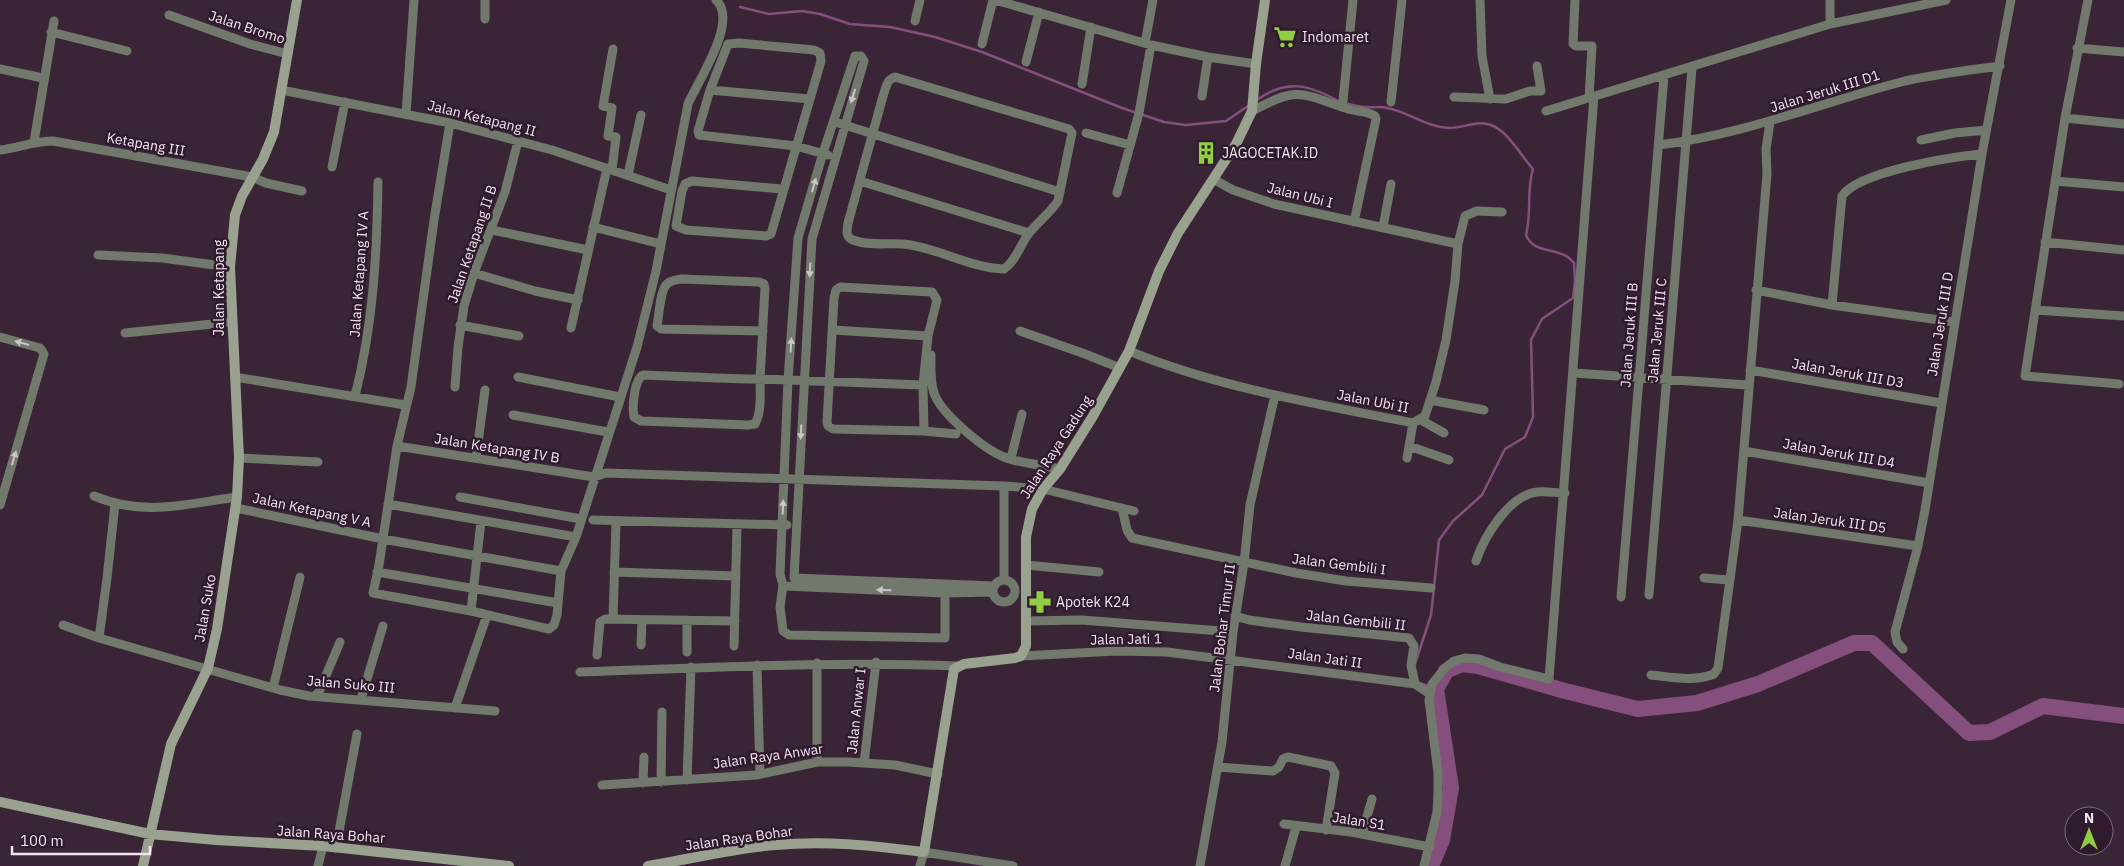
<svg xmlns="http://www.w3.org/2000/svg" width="2124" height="866" font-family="'IBM Plex Sans',sans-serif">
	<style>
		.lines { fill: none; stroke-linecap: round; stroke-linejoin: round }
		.stream { stroke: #854f7d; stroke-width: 2.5 }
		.river { stroke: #854f7d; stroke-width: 16 }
		.street { stroke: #71786c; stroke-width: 9 }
		.secondary { stroke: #98a28f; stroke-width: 10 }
		.oneway { fill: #ccc4c8 }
		.labels { text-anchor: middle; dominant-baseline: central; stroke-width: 5; stroke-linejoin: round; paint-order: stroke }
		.street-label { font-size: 14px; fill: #f3e5f0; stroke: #2f1b2d }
		.poi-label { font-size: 14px; fill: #f3e5f0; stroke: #2f1b2d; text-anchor: start }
	</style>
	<rect width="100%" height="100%" fill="#3a2537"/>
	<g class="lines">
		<path class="stream" d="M 740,7 L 769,14 L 802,11 L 820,14 L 850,24 L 890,27 L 935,37 L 982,52 L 1122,108 L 1164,122 L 1186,125 L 1226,121 L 1248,106
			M 1257,100 C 1287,78 1310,85 1340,102
			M 1345,103 C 1353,105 1360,107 1368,107 C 1374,108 1381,106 1387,108 C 1409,112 1426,127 1449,128 C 1464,128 1477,120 1491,125 C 1508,131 1521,156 1533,169 C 1526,191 1532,214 1526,235 C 1533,252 1550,248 1564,255 C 1568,256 1571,260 1574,263 L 1575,282 L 1573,298 L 1542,319 L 1531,340 L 1533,417 L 1525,437 L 1505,449 L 1482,495 L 1453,521 L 1439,540 L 1431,615 L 1415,664
			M 1420,683 L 1436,689"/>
		<path class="river" d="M 1431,866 L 1442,840 L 1451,788 L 1436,689 L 1446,671 L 1462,664 L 1478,666 L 1565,691 L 1638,709 L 1697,703 L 1758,684 L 1854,643 L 1872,643 L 1969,733 L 1990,732 L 2043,706 L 2124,716"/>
		<path class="street" d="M 995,0 L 1151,45 L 1208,57 L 1256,64
			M 1480,0 L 1482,56 L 1490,99
			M 1575,0 L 1573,44 L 1576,46 L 1592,46 L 1589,98
			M 2088,0 L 2065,118 L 2025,376 L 2119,384
			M 169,15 L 250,44 L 288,54
			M 485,19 L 485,0
			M 915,21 L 920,0
			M 1830,24 L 1830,0
			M 51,32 L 127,51
			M 1145,43 L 1153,0
			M 982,44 L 993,0
			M 2077,48 L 2124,52
			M 1026,62 L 1039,12
			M 0,69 L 43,78
			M 895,77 L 1069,129 L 1072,133 L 1058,201 C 1050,213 1038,222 1029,233 C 1020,245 1016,261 1004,269 C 969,268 937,247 903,244 C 887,243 868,246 853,240 C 845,237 847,230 848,223 L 883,96 C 886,88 886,80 895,77 Z
			M 1082,84 L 1091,27
			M 281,90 L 450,123 L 552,150 L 671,190
			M 710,90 L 810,99
			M 1202,96 L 1208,57
			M 1454,97 L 1506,99 L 1530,91 L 1541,91 L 1537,66
			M 1343,101 L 1353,0
			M 1391,102 L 1402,0
			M 1252,111 C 1297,87 1299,92 1345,108 C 1354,112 1366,110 1375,116 L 1376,119 L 1354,222
			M 1546,111 L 1830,24 L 1946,0
			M 406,114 L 414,0
			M 2065,118 L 2124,124
			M 450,123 L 434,220 L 411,387 L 397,446 L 379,565 L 373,593 L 471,611 L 549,629 L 554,625 L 557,615 L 561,571 L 576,537 L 637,347 L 656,271 L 688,104 C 698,81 739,21 716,0
			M 838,123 L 1060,192
			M 1086,133 L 1130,145
			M 1921,140 L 1955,133 L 1986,130
			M 34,142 L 54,21
			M 1658,145 C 1743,135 1823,102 1905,81 C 1937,74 1968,70 2000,66
			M 0,150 C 18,148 34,141 53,141 L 252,177 L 266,183 L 302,191
			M 332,167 L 345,102
			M 612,170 L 616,137 L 608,136 L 612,108 L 603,106 L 613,49
			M 628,175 L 641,115
			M 1213,179 L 1233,190 L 1274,204 L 1458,244
			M 860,181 L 1029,233
			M 2055,181 L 2124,187
			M 782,189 L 692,181 L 685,184 L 682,191 L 676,226 L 686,230 L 766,236 L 771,234 L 821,61 L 820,53 L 814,50 L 739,43 L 728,44 L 710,90 L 698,131 L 699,135 L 796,146 L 828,155
			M 1117,193 L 1139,113 L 1151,45
			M 593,227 L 661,244
			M 1383,227 L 1391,184
			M 492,230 L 588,250
			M 2045,242 L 2124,250
			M 98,255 L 162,258 L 230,267
			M 474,273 L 535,291 L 578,300
			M 1756,290 L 1832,305 L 1954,322
			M 1832,305 L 1842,196 C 1859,171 1952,157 1982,154
			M 2035,310 L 2124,316
			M 460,325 L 519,336
			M 571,328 L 607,168
			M 833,330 L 928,336
			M 763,331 L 661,329 L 657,326 C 659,316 660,290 667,284 C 671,280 677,280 682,279 L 759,282 L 764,284 L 765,289 C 763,319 762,348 760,378 C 760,393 762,411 755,424 L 748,425 L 641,421 L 634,417 C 632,407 634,380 643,375 C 691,377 740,379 788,380 L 923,385
			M 1020,331 L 1085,354 L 1120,368
			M 125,333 L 232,322
			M 0,337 L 40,348 L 44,354 L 0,505
			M 1129,351 C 1220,388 1317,404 1413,423 L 1425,416 L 1436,382 L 1446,340 L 1455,281 L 1458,244 L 1465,216 L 1477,211 L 1502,212
			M 931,355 C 931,368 930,381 934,393 C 941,414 984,449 1004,457 C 1018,463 1044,465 1060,469
			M 1750,370 L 1941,403
			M 1574,373 L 1748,385
			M 235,377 L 405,405
			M 518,377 L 620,397
			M 455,387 L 458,347 L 464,306 L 474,273 L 505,192 L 518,141
			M 355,396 C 373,326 377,255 378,182
			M 1430,400 L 1484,410
			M 513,415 L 608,432
			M 1421,420 L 1444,433
			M 924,431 L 923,385 L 928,336 L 937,300 L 932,292 L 840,287 L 836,290 L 834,298 L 827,422 L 828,426 L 833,429 L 924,431 L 956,434
			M 397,446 L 594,477 L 606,473 L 1004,486 L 1043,489 L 1134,511
			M 1409,446 L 1449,460
			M 1744,451 L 1929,483
			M 239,458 L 318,462
			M 476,458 L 485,390
			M 1011,458 L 1022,414
			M 1407,458 L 1413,423
			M 1004,486 L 1004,580
			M 94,496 C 145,517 185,504 237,497
			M 460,497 L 581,519
			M 388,504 L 576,537
			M 236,508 L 383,539 L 561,571
			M 1122,508 L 1127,530 L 1132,538 L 1296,573 L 1346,581 L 1431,588
			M 593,520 L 787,525
			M 1738,520 L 1918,546
			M 1476,561 C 1484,537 1509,495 1537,492 C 1546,491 1556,493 1565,493
			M 1026,565 L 1099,572
			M 377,572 L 558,603
			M 614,572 L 736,576
			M 1704,578 L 1729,580
			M993 591a11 11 0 1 1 22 0a11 11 0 1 1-22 0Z
			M 783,585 L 780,607 L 783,631 L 789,635 L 945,638 L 945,588
			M 993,592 L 944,593 L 785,586 L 783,585 L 780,574 L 788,380 L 798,238 L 823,153 L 855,56 L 861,56 L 864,61 L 812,239 L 794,578 L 994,586
			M 1649,595 L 1692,68
			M 1621,597 L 1664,76
			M 471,611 L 481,521
			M 1235,616 L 1249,620 L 1301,627 L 1409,638 L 1414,646 L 1411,665 L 1415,684 L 1430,694
			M 613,619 L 616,522
			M 1027,621 L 1082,620 L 1233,632
			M 63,625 L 99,638 L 280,690 L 309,696 L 495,711
			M 99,638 L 107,578 L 115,504
			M 641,645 L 642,620
			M 734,646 L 737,525
			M 1903,649 L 1897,642 L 1895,632 L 1918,546 L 1925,510 L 1982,154 L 2011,0
			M 687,652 L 687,620
			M 597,655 L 600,622 L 605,619 L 735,621
			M 1021,656 L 1117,651 L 1167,652 L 1415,684
			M 757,665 L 760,774
			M 580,672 C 707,668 831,661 958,666
			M 1651,675 C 1671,677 1695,682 1714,674 L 1718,668 L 1738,520 L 1767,174 L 1766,149 L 1770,122
			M 273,688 L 300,577
			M 316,695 L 319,692 L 340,642
			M 361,699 L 383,626
			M 455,708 L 487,615
			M 817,762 L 817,663
			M 864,763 L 876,662
			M 1218,767 L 1273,771 L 1279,767 L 1283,759 L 1288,757 L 1331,766 L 1335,773 L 1326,830
			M 687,780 L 691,667
			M 661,782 L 662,712
			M 643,783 L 644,757
			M 602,785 L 757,775 L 817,762 L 848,762 L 895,765 L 938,774
			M 1284,824 L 1351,832 L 1430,847
			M 1362,834 L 1372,799
			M 336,848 L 357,734
			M 318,866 L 323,846
			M 920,866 L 924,852 L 1013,866
			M 1200,866 L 1222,742 L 1233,632 L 1244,563 L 1250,505 L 1275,395
			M 1285,866 L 1296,827
			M 1424,866 L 1437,812 L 1438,792 L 1438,773 L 1429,700 L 1432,684 L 1445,668 L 1454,661 L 1465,658 L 1479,659 L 1500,667 L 1549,679 L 1594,96"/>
		<path class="secondary" d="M 0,802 L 150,834 L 216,840 L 323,846 L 509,866
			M 143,866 L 171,744 L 208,668 L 217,629 L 237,497 L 239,458 L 230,267 L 235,215 L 242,196 L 263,159 L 274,132 L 297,0
			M 648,866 C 691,859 733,848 776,845 C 826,840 875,846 924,852 L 954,669 L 964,664 L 1015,658 L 1021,656 L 1026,646 L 1026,537 L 1032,509 L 1043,489 L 1060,469 L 1093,416 L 1129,351 L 1159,271 L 1178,233 L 1236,144 L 1252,111 L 1256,64 L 1265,0"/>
	</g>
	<defs><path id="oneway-solid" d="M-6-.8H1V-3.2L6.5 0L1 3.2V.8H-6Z" transform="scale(1.25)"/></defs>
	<g class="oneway">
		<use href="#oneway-solid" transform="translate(853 96) rotate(107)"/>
		<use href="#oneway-solid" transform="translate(814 185) rotate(-74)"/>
		<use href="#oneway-solid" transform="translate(810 270) rotate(93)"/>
		<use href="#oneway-solid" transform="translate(22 343) rotate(-164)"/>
		<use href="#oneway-solid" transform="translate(791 345) rotate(-86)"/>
		<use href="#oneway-solid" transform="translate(801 432) rotate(93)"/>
		<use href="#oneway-solid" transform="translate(14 458) rotate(-74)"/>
		<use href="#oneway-solid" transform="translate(783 507) rotate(-87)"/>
		<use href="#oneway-solid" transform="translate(884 590) rotate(-178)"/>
	</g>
	<defs>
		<symbol id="supermarket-bare" viewBox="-9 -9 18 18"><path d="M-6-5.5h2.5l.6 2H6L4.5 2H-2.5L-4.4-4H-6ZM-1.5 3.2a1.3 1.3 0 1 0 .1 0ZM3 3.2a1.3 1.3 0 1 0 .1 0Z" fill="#8fcd42" stroke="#2f1b2d" stroke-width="2.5" paint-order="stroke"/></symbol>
		<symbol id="building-bare" viewBox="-9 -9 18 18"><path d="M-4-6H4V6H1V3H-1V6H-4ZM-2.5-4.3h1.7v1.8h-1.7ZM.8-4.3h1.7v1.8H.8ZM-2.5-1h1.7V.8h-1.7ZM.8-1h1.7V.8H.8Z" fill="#8fcd42" stroke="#2f1b2d" stroke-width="2.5" paint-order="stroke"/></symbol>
		<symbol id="pharmacy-bare" viewBox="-9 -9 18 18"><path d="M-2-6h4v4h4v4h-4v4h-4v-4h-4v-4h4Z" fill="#8fcd42" stroke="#2f1b2d" stroke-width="2.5" paint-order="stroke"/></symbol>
	</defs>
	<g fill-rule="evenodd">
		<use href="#supermarket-bare" x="1269" y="21" width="32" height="32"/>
		<use href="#building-bare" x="1190" y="137" width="32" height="32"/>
		<use href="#pharmacy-bare" x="1024" y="586" width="32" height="32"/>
	</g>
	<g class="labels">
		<g class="street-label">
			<text transform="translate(247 27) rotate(18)">Jalan Bromo</text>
			<text transform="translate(1825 91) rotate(-17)">Jalan Jeruk III D1</text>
			<text transform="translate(482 118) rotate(14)">Jalan Ketapang II</text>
			<text transform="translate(146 144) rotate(10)">Ketapang III</text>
			<text transform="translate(1300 195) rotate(14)">Jalan Ubi I</text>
			<text transform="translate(472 244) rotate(-71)">Jalan Ketapang II B</text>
			<text transform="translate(359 274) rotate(-86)">Jalan Ketapang IV A</text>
			<text transform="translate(219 288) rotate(-90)">Jalan Ketapang</text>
			<text transform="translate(1940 324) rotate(-81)">Jalan Jeruk III D</text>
			<text transform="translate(1657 330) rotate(-85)">Jalan Jeruk III C</text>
			<text transform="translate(1629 335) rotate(-86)">Jalan Jeruk III B</text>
			<text transform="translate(1848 373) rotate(10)">Jalan Jeruk III D3</text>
			<text transform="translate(1373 401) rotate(11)">Jalan Ubi II</text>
			<text transform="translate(1056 447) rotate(-57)">Jalan Raya Gadung</text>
			<text transform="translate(497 448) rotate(9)">Jalan Ketapang IV B</text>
			<text transform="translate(1839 453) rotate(10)">Jalan Jeruk III D4</text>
			<text transform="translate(312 510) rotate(12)">Jalan Ketapang V A</text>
			<text transform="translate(1830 520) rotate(8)">Jalan Jeruk III D5</text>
			<text transform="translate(1339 564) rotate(7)">Jalan Gembili I</text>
			<text transform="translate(205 608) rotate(-80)">Jalan Suko</text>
			<text transform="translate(1356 620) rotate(6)">Jalan Gembili II</text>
			<text transform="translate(1222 628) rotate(-83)">Jalan Bohar Timur II</text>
			<text transform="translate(1126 639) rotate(-1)">Jalan Jati 1</text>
			<text transform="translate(1325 658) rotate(8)">Jalan Jati II</text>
			<text transform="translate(351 684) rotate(5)">Jalan Suko III</text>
			<text transform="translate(856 711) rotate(-84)">Jalan Anwar I</text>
			<text transform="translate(768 756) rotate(-8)">Jalan Raya Anwar</text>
			<text transform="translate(1359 821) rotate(9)">Jalan S1</text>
			<text transform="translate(331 834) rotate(4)">Jalan Raya Bohar</text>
			<text transform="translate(739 838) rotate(-8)">Jalan Raya Bohar</text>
		</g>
		<g class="poi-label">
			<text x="1302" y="37">Indomaret</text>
			<text x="1222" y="153">JAGOCETAK.ID</text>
			<text x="1056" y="602">Apotek K24</text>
		</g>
	</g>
	<g transform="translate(2089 831)"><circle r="24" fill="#2f1b2d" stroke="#7d6c7b"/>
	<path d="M0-4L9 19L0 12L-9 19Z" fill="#8fcd42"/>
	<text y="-8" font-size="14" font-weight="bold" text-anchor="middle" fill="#f3e5f0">N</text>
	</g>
	<path d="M12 846v8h138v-8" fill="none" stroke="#f3e5f0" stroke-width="2.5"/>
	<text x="20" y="846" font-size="15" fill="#f3e5f0" stroke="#2f1b2d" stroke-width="4" paint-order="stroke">100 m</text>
</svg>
